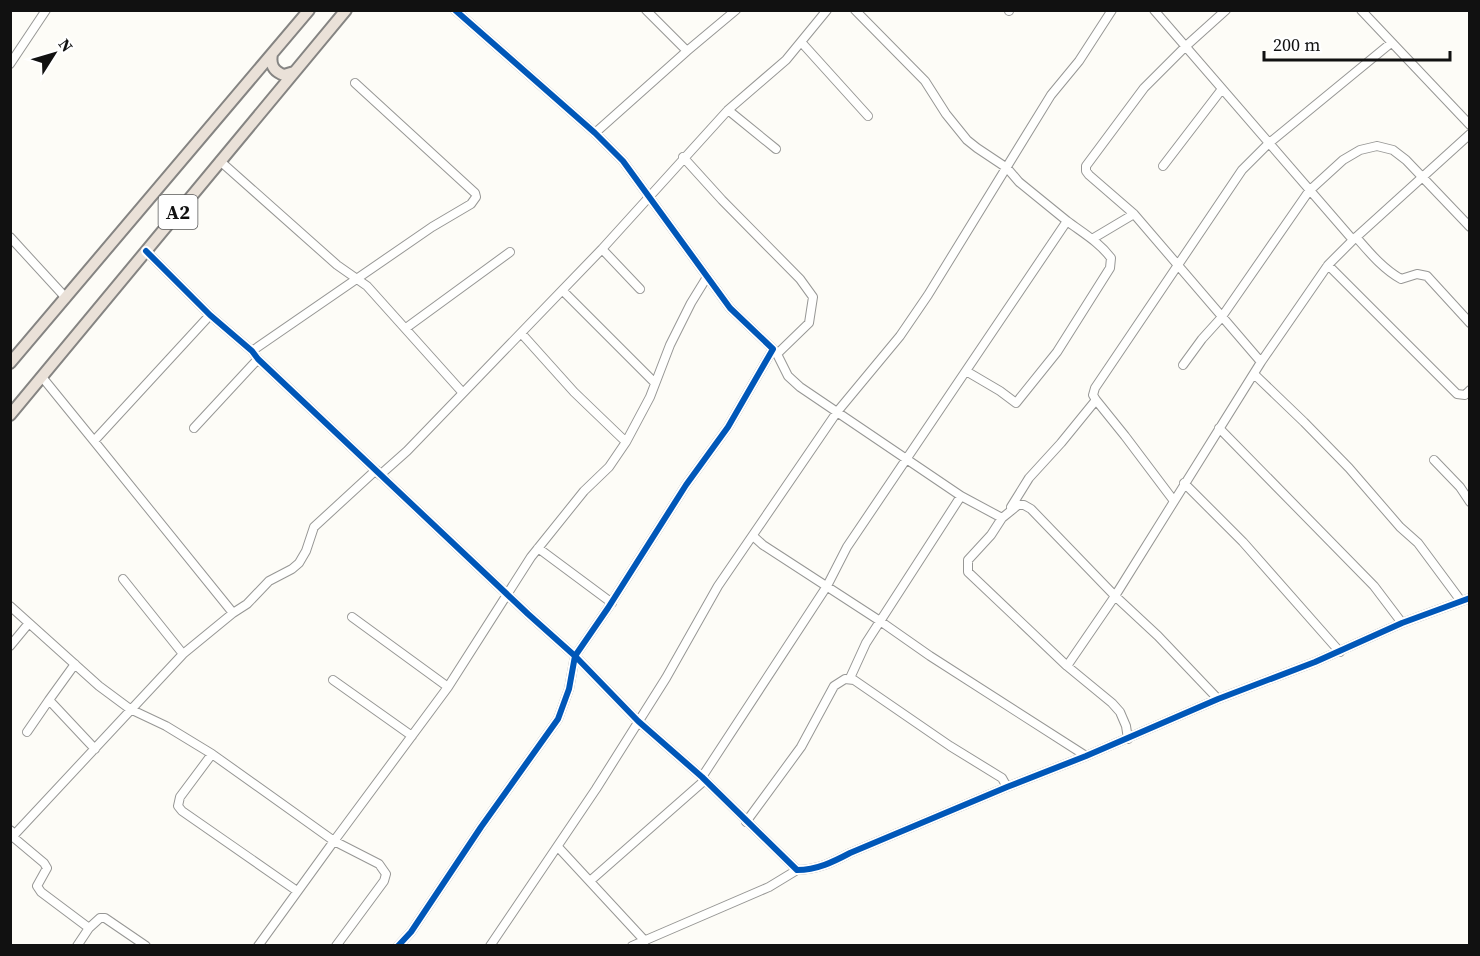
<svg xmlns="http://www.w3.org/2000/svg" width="1480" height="956" font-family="'Source Serif 4',serif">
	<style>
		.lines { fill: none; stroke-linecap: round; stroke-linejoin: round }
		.minor-casing { stroke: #979795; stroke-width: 10 }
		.highway-casing { stroke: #858482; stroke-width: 14 }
		.minor { stroke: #fffffe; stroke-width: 8 }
		.highway { stroke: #eae1d8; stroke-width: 10 }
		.cycleway-casing { stroke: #fff; stroke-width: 10 }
		.cycleway { stroke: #0057b8; stroke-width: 6 }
		.labels { text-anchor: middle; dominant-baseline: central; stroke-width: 6; stroke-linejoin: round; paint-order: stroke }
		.shield { fill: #fff; stroke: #585858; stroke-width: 1.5 }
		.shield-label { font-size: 20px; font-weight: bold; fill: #111 }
	</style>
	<rect width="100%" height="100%" fill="#fdfcf7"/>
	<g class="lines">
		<defs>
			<path id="minor" d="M 646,10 L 687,51 L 736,10
				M 855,10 L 925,81 L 946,114 L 967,140 L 977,148 L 1007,168 L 1019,182 L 1067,221
				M 1154,10 L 1353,240
				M 1361,10 L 1470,125
				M 1009,11 L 1009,10
				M 802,43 L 868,116
				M 10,64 L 46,10
				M 728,110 L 776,149
				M 595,133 L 687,51
				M 683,157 L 722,200 L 800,279 L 813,297 L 809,323 L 777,354 L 775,351
				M 220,161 L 337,265 L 367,286 L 463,393 L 602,249 L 728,110 L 786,60 L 827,10
				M 1163,166 L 1222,89
				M 10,237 L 66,298
				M 1356,237 C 1370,253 1383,269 1401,279 L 1417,274 L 1427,276 L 1470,323
				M 1092,239 L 1134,214
				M 602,249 L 640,289
				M 146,251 L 210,315 L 252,351 L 258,359 L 528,614 L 575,656 L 638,721 L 702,777 L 797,870 C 817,870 833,862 850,853 L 1007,787 L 1086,756 L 1218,699 L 1315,662 L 1402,623 L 1470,598
				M 1328,265 L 1457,394 L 1465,395 L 1470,390
				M 563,291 L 655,383
				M 406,328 L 510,252
				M 521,333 L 574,392 L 626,442
				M 252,351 L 432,227 L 471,204 L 476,197 L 475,193 L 355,83
				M 777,354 L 788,376 L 800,387 L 961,496 L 1002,518 L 1018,505 L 1024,505 L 1031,509 L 1115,596 L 1067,666
				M 1261,362 L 1328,265 L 1353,240 L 1470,134
				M 1183,365 L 1202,339 L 1221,318 L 1309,191 L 1343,160 L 1360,150 L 1377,146 L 1393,150 L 1406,160 L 1470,227
				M 1254,374 L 1304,422 L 1349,468 L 1400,527 L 1418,543 L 1461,601
				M 42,377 L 94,441 L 210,315
				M 194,428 L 258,359
				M 1219,428 L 1374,586 L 1402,623
				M 94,441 L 233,613 L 247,604 L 269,581 L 292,569 L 299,563 L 306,551 L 314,527 L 376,470
				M 1434,460 L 1460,487 L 1470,502
				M 380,475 L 407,451 L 463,393
				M 1184,483 L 1243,542 L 1340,652
				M 1174,501 L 1125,436 L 1096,400 L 1093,395 L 1095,388 L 1242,170 L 1268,144 L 1391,43
				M 1011,507 L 1029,478 L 1061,443 L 1096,400
				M 1002,518 L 991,535 L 968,560 L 968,572 L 1067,666 L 1112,703 L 1120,712 L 1126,726 L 1128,739
				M 753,536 L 763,545 L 880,621 L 930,656 L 1086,756
				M 538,548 L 612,603
				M 123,579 L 183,654
				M 10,606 L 99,686 L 130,709 L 166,726 L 212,754 L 334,841 L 448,687 L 531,557 L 584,491 L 609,467 L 626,442 L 650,397 L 670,345 L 691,303 L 707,277
				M 352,617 L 448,687
				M 10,646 L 29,623
				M 75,664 L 49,700 L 95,749
				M 850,678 L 866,643 L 961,496
				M 333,680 L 412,736
				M 1218,699 L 1158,636 L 1115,596 L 1261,362 L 1134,214 L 1089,175 L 1086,171 L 1086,166 L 1144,88 L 1186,46 L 1226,10
				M 27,732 L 49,700
				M 212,754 L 180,797 L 178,806 L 182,811 L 297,891
				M 702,777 L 827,586 L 847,547 L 1067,221 C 1083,233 1099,242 1111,258 L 1110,268 L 1057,352 L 1016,403 L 1000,391 L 966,371
				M 746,822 L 801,747 L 834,686 L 845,679 L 854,680 L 950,746 L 1002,778 L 1007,787
				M 10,830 L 15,834 L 183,654 L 233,613
				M 13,837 L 44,863 L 47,868 L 37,886 L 41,892 L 89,928 L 77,946
				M 558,847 L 645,941
				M 590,881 L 705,780
				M 89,928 L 100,918 L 105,918 L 146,946
				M 258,946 L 334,841 L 379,864 L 386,874 L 384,881 L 336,946
				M 398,946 L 411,932 L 481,827 L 558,719 L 569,689 L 575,656 L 608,608 L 686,485 L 728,427 L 773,349 L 730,308 L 623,161 L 595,133 L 455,10
				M 490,946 L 596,789 L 666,678 L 718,586 L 837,412 L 900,336 L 928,295 L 1051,95 L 1079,61 L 1112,10
				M 632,946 L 769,887 L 797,870"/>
			<path id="highway" d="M 272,54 C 270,64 273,71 284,75 L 294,72
				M 10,363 L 309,10
				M 10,415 L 346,10"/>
		</defs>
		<use href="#minor" class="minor-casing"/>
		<use href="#highway" class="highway-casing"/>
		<use href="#minor" class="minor"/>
		<use href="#highway" class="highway"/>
		<defs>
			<path id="cycleway" d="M 146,251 L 210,315 L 252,351 L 258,359 L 528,614 L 575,656 L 638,721 L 702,777 L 797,870 C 817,870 833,862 850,853 L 1007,787 L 1086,756 L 1218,699 L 1315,662 L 1402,623 L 1470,598
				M 398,946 L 411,932 L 481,827 L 558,719 L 569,689 L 575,656 L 608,608 L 686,485 L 728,427 L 773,349 L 730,308 L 623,161 L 595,133 L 455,10"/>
		</defs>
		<use href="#cycleway" class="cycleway-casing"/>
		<use href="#cycleway" class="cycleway"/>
	</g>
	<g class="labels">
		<rect class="shield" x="158.5" y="195" width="39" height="34" rx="4.5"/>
		<g class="shield-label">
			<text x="178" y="212">A2</text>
		</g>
	</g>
	<rect width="1480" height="956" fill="none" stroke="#111111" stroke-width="24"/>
	<g transform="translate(54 54) rotate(53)" stroke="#ffffff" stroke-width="4.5" paint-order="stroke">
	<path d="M0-4.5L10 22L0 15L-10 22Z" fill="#111111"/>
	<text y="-9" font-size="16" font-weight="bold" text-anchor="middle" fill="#111111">N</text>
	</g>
	<path d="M1264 51v9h186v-9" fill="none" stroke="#111111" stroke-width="3"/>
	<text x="1273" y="51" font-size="18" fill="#111111" stroke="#ffffff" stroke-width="4.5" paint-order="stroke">200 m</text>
</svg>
